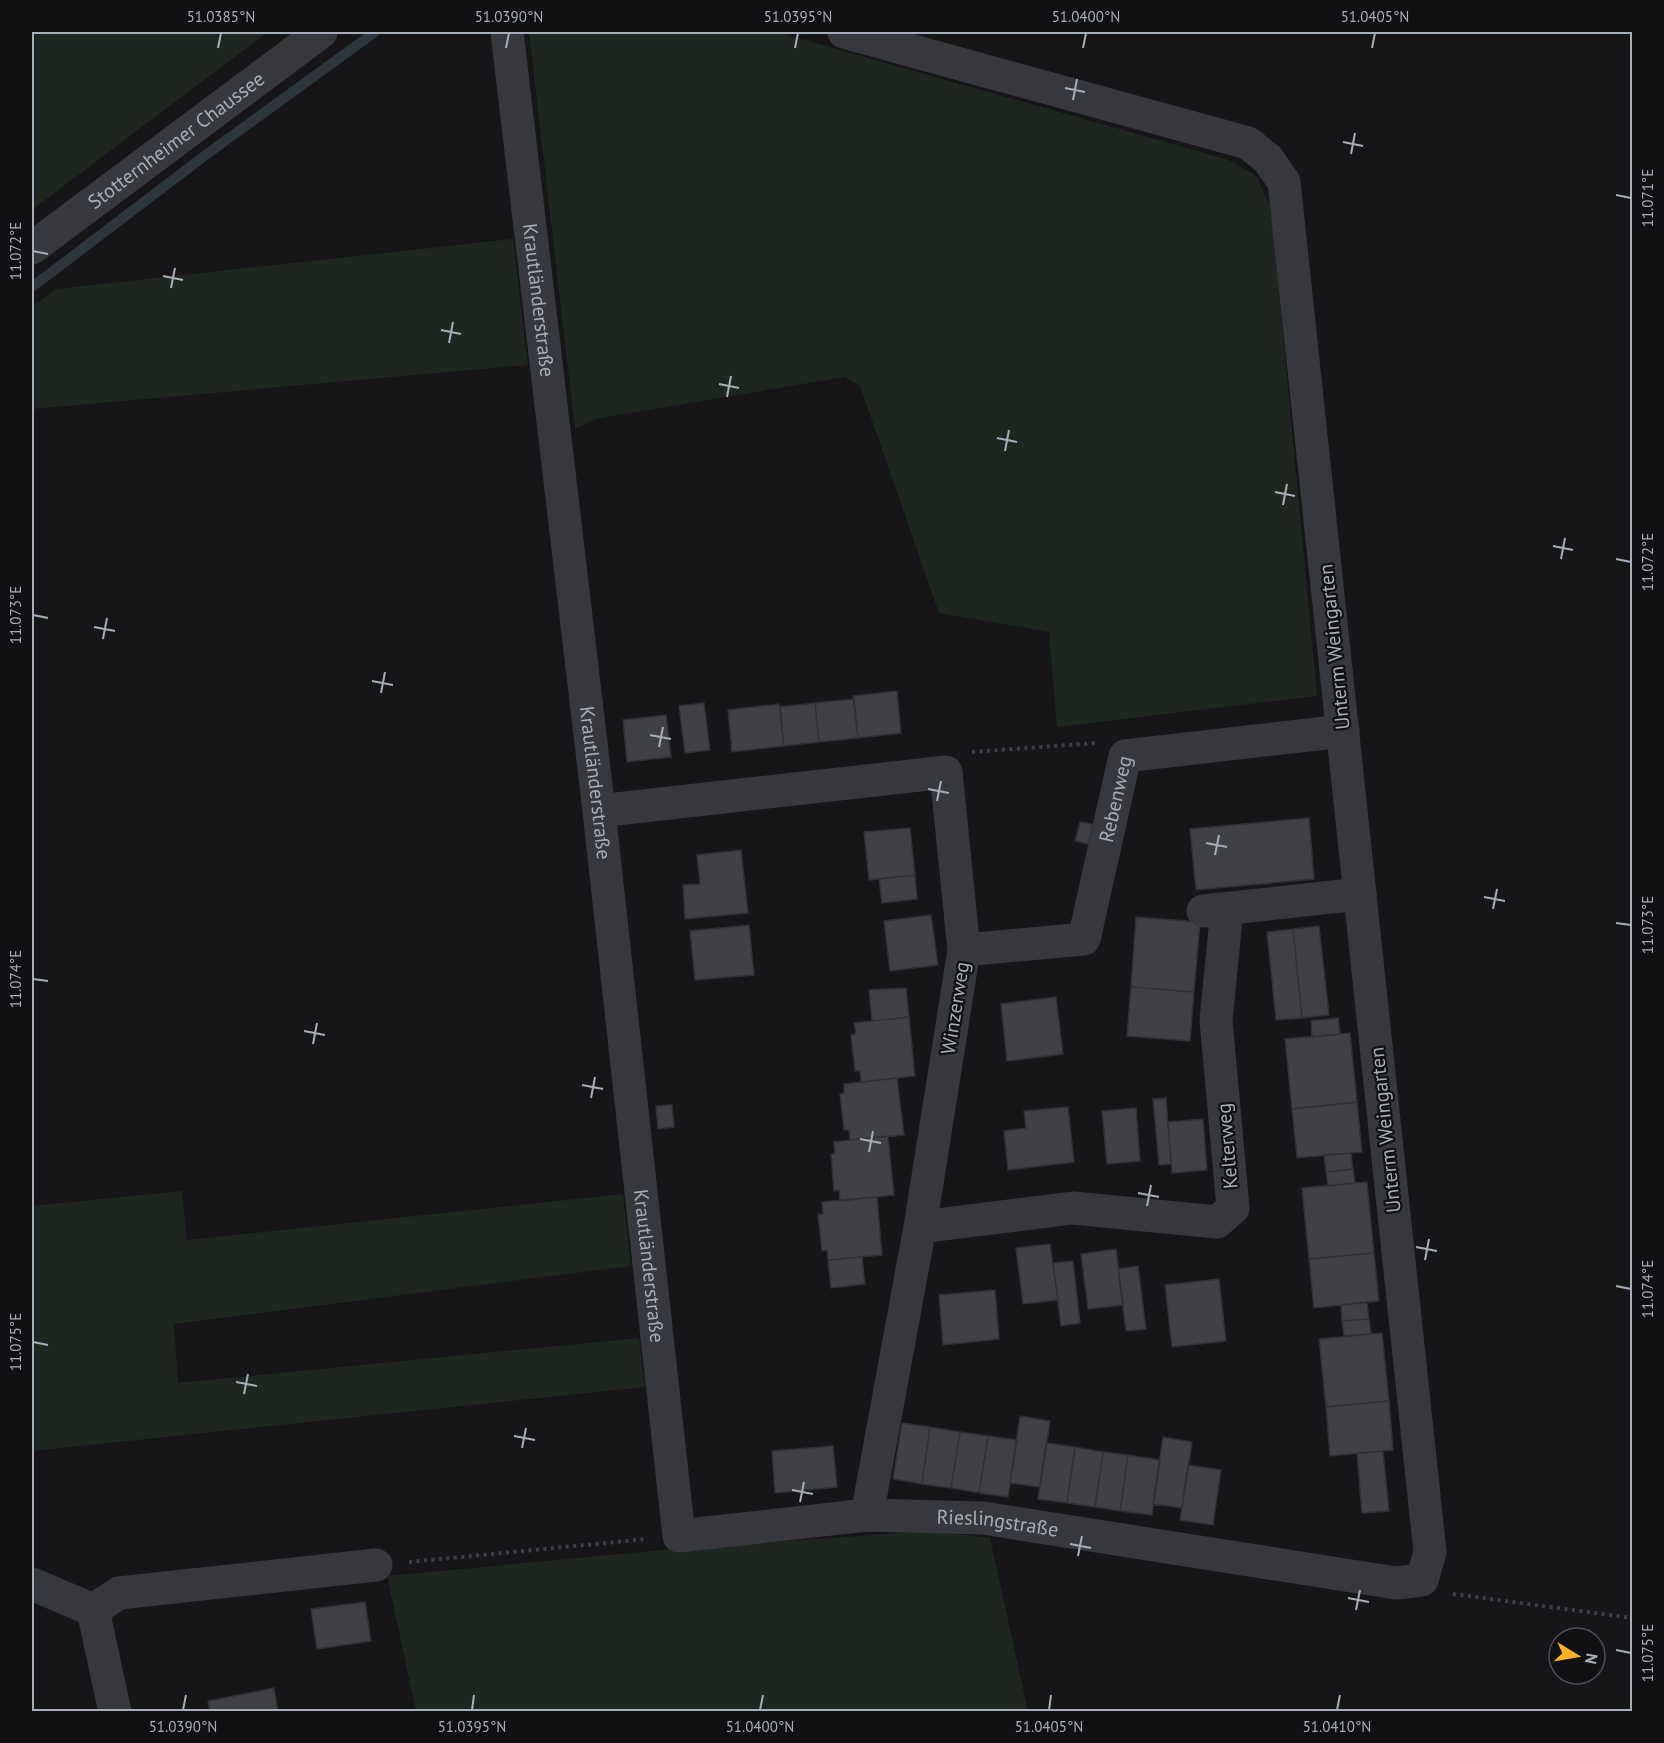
<svg xmlns="http://www.w3.org/2000/svg" width="1664" height="1743" font-family="'PT Sans',sans-serif">
	<style>
		.green { fill: #1d271f }
		.lines { fill: none; stroke-linecap: round; stroke-linejoin: round }
		.stream { stroke: #2b363d; stroke-width: 10 }
		.building { fill: #404145; stroke: #303034; stroke-width: 1.5 }
		.path { stroke: #3c3f45; stroke-width: 4; stroke-dasharray: 3 4.5; stroke-linecap: butt }
		.minor { stroke: #37383e; stroke-width: 33 }
		.ticks { fill: none; stroke: #a7adb9; stroke-width: 2 }
		.labels { text-anchor: middle; dominant-baseline: central; stroke-width: 4.5; stroke-linejoin: round; paint-order: stroke }
		.street-label { font-size: 20px; fill: #a7adb9; stroke: #111113 }
		.neatline { fill: none; stroke: #a7adb9; stroke-width: 2 }
		.ticks-label { font-size: 15px; text-anchor: middle; fill: #a7adb9 }
	</style>
	<rect width="100%" height="100%" fill="#161618"/>
	<path class="green" d="M 32,32 L 268,32 L 32,210 Z
		M 529,32 L 776,32 L 1229,160 L 1256,176 L 1271,208 L 1317,696 L 1057,727 L 1049,632 L 939,613 L 860,386 L 844,377 L 595,419 L 575,429 Z
		M 513,239 L 528,365 L 32,409 L 32,306 L 56,289 Z
		M 182,1191 L 187,1240 L 623,1194 L 631,1266 L 174,1324 L 178,1383 L 639,1338 L 645,1387 L 32,1451 L 32,1206 Z
		M 929,1531 L 990,1538 L 1028,1711 L 416,1711 L 387,1576 L 663,1550 Z"/>
	<g class="lines">
		<path class="stream" d="M 32,287 L 207,154 L 375,32"/>
	</g>
	<path class="building" d="M 897,691 L 901,733 L 858,738 L 853,696 Z
		M 854,699 L 858,738 L 819,742 L 815,703 Z
		M 704,703 L 710,750 L 685,753 L 679,706 Z
		M 815,703 L 819,742 L 784,746 L 780,707 Z
		M 779,704 L 784,746 L 732,752 L 728,710 Z
		M 666,715 L 671,757 L 627,762 L 623,720 Z
		M 1309,818 L 1314,879 L 1196,890 L 1190,829 Z
		M 1080,822 L 1093,824 L 1088,844 L 1075,841 Z
		M 910,828 L 915,875 L 869,880 L 864,832 Z
		M 741,850 L 748,913 L 685,919 L 683,885 L 700,884 L 697,855 Z
		M 915,875 L 917,899 L 882,903 L 879,879 Z
		M 931,915 L 938,965 L 890,971 L 884,921 Z
		M 1136,917 L 1200,922 L 1194,992 L 1131,987 Z
		M 749,925 L 754,975 L 695,980 L 690,931 Z
		M 1319,926 L 1329,1015 L 1302,1018 L 1293,929 Z
		M 1293,929 L 1302,1018 L 1276,1020 L 1267,932 Z
		M 1131,987 L 1194,992 L 1190,1041 L 1127,1036 Z
		M 906,988 L 909,1017 L 872,1021 L 869,990 Z
		M 1056,997 L 1063,1054 L 1007,1061 L 1001,1004 Z
		M 909,1017 L 915,1076 L 861,1082 L 860,1071 L 855,1071 L 851,1035 L 856,1034 L 854,1023 Z
		M 1338,1018 L 1340,1034 L 1312,1037 L 1311,1021 Z
		M 1350,1033 L 1357,1102 L 1292,1109 L 1285,1039 Z
		M 897,1078 L 904,1135 L 850,1140 L 849,1130 L 844,1130 L 840,1094 L 844,1093 L 844,1084 Z
		M 1166,1098 L 1171,1164 L 1159,1165 L 1153,1099 Z
		M 1357,1102 L 1362,1152 L 1297,1158 L 1292,1109 Z
		M 672,1105 L 674,1127 L 658,1129 L 656,1106 Z
		M 1068,1107 L 1074,1162 L 1008,1170 L 1004,1131 L 1026,1128 L 1024,1111 Z
		M 1136,1108 L 1140,1161 L 1107,1164 L 1102,1111 Z
		M 1203,1119 L 1207,1170 L 1172,1173 L 1168,1122 Z
		M 888,1136 L 894,1195 L 840,1201 L 839,1190 L 834,1191 L 831,1154 L 835,1154 L 834,1142 Z
		M 1351,1153 L 1353,1169 L 1326,1172 L 1324,1155 Z
		M 1353,1169 L 1355,1183 L 1328,1186 L 1326,1172 Z
		M 1367,1182 L 1374,1253 L 1309,1259 L 1302,1188 Z
		M 877,1197 L 882,1255 L 828,1260 L 827,1250 L 822,1251 L 818,1214 L 823,1214 L 822,1202 Z
		M 1050,1244 L 1058,1300 L 1023,1304 L 1016,1248 Z
		M 1116,1249 L 1123,1305 L 1088,1309 L 1081,1254 Z
		M 1374,1253 L 1379,1301 L 1314,1308 L 1309,1259 Z
		M 862,1257 L 865,1284 L 831,1288 L 828,1260 Z
		M 1073,1261 L 1080,1323 L 1061,1326 L 1053,1263 Z
		M 1138,1266 L 1146,1329 L 1126,1331 L 1118,1269 Z
		M 1219,1279 L 1226,1341 L 1172,1347 L 1165,1285 Z
		M 995,1290 L 999,1339 L 943,1345 L 939,1295 Z
		M 1367,1302 L 1369,1319 L 1342,1321 L 1341,1305 Z
		M 1369,1319 L 1371,1334 L 1344,1336 L 1342,1321 Z
		M 1382,1333 L 1389,1401 L 1326,1407 L 1319,1339 Z
		M 1389,1401 L 1393,1450 L 1330,1456 L 1326,1407 Z
		M 1020,1416 L 1050,1421 L 1040,1487 L 1010,1483 Z
		M 902,1423 L 930,1427 L 922,1484 L 893,1479 Z
		M 930,1427 L 960,1432 L 951,1488 L 922,1484 Z
		M 960,1432 L 988,1436 L 979,1493 L 951,1488 Z
		M 988,1436 L 1017,1440 L 1008,1497 L 979,1493 Z
		M 1163,1437 L 1192,1442 L 1182,1508 L 1153,1504 Z
		M 1046,1443 L 1075,1447 L 1067,1503 L 1038,1499 Z
		M 833,1446 L 837,1487 L 775,1493 L 772,1451 Z
		M 1075,1447 L 1103,1452 L 1095,1507 L 1067,1503 Z
		M 1383,1451 L 1389,1511 L 1362,1513 L 1357,1453 Z
		M 1103,1452 L 1128,1455 L 1120,1511 L 1095,1507 Z
		M 1128,1455 L 1160,1460 L 1152,1515 L 1120,1511 Z
		M 1188,1465 L 1221,1470 L 1213,1525 L 1180,1520 Z
		M 365,1602 L 371,1641 L 317,1649 L 311,1609 Z
		M 274,1688 L 278,1712 L 210,1712 L 208,1701 Z"/>
	<g class="lines">
		<path class="path" d="M 972,752 L 1096,743
			M 409,1562 L 647,1539
			M 1453,1594 L 1632,1618"/>
		<g class="minor">
			<path id="s1" d="M 507,32 L 599,811 L 679,1536 L 867,1515 L 983,1518 L 1396,1583 L 1422,1580 L 1430,1552 L 1284,182 L 1268,159 L 1248,143 L 844,32"/>
			<path id="s2" d="M 32,248 L 321,32"/>
			<path d="M 599,811 L 946,772 L 964,950 L 920,1227 L 867,1515"/>
			<path d="M 1203,911 L 1360,894"/>
			<path id="s3" d="M 964,950 L 1084,939 L 1125,756 L 1343,731"/>
			<path d="M 920,1227 L 1073,1208 L 1217,1222 L 1233,1208 L 1216,1020 L 1227,909"/>
			<path d="M 32,1584 L 93,1610 L 115,1712"/>
			<path d="M 93,1610 L 119,1593 L 376,1565"/>
		</g>
	</g>
	<path class="ticks" d="M 218,48 L 221,33M 506,48 L 509,33M 795,48 L 798,33M 1083,48 L 1086,33M 1372,48 L 1375,33M 1065,88 L 1085,92M 1073,100 L 1077,79M 1343,142 L 1363,146M 1351,154 L 1355,133M 1616,195 L 1631,198M 33,251 L 48,254M 163,276 L 183,280M 171,288 L 175,268M 441,330 L 461,334M 449,343 L 453,322M 719,384 L 739,388M 727,397 L 731,376M 997,438 L 1017,442M 1005,451 L 1009,430M 1275,492 L 1295,496M 1283,505 L 1287,484M 1553,546 L 1573,550M 1561,559 L 1565,538M 1616,559 L 1631,562M 33,615 L 48,618M 94,627 L 115,631M 103,639 L 107,618M 372,681 L 393,685M 381,693 L 385,672M 650,735 L 671,739M 659,747 L 663,727M 928,789 L 949,793M 937,801 L 941,781M 1206,843 L 1227,847M 1215,855 L 1219,835M 1484,897 L 1505,901M 1493,909 L 1497,889M 1616,923 L 1631,925M 33,979 L 48,981M 304,1031 L 325,1035M 313,1044 L 317,1023M 582,1085 L 603,1089M 591,1098 L 595,1077M 860,1139 L 881,1143M 869,1152 L 873,1131M 1138,1193 L 1159,1197M 1147,1206 L 1151,1185M 1416,1247 L 1437,1251M 1425,1260 L 1429,1239M 1616,1286 L 1631,1289M 33,1342 L 48,1345M 236,1382 L 257,1386M 244,1394 L 248,1374M 514,1436 L 535,1440M 522,1448 L 526,1428M 792,1490 L 813,1494M 800,1502 L 804,1482M 1070,1544 L 1091,1548M 1078,1556 L 1082,1536M 1348,1598 L 1369,1602M 1356,1610 L 1360,1590M 1616,1650 L 1631,1653M 183,1710 L 186,1695M 472,1710 L 474,1695M 760,1710 L 763,1695M 1049,1710 L 1051,1695M 1337,1710 L 1340,1695"/>
	<g class="labels">
		<g class="street-label">
			<text stroke="none"><textPath href="#s2" startOffset="180">Stotternheimer Chaussee</textPath></text>
			<text stroke="none"><textPath href="#s1" startOffset="270">Krautländerstraße</textPath></text>
			<text transform="translate(1334 647) rotate(-96)">Unterm Weingarten</text>
			<text stroke="none"><textPath href="#s1" startOffset="756">Krautländerstraße</textPath></text>
			<text stroke="none"><textPath href="#s3" startOffset="264">Rebenweg</textPath></text>
			<text transform="translate(955 1008) rotate(-81)">Winzerweg</text>
			<text transform="translate(1385 1130) rotate(-96)">Unterm Weingarten</text>
			<text transform="translate(1227 1146) rotate(-95)">Kelterweg</text>
			<text stroke="none"><textPath href="#s1" startOffset="1242">Krautländerstraße</textPath></text>
			<text stroke="none"><textPath href="#s1" startOffset="1834">Rieslingstraße</textPath></text>
		</g>
	</g>
	<rect width="1664" height="1743" fill="none" stroke="#111113" stroke-width="66"/>
	<g transform="translate(1577 1656) rotate(101)"><circle r="28" fill="#111113" stroke="#4d4f55" stroke-width="1.5"/>
	<path d="M0-4.5L10 22L0 15L-10 22Z" fill="#ffb127"/>
	<text y="-9" font-size="16" font-weight="bold" text-anchor="middle" fill="#a7adb9">N</text>
	</g>
	<rect x="33" y="33" width="1598" height="1677" class="neatline"/>
	<g class="ticks-label">
		<text x="221" y="22">51.0385°N</text>
		<text x="509" y="22">51.0390°N</text>
		<text x="798" y="22">51.0395°N</text>
		<text x="1086" y="22">51.0400°N</text>
		<text x="1375" y="22">51.0405°N</text>
		<text transform="translate(1648 198) rotate(-90)" y="5">11.071°E</text>
		<text transform="translate(16 251) rotate(-90)" y="5">11.072°E</text>
		<text transform="translate(1648 562) rotate(-90)" y="5">11.072°E</text>
		<text transform="translate(16 615) rotate(-90)" y="5">11.073°E</text>
		<text transform="translate(1648 925) rotate(-90)" y="5">11.073°E</text>
		<text transform="translate(16 979) rotate(-90)" y="5">11.074°E</text>
		<text transform="translate(1648 1289) rotate(-90)" y="5">11.074°E</text>
		<text transform="translate(16 1342) rotate(-90)" y="5">11.075°E</text>
		<text transform="translate(1648 1653) rotate(-90)" y="5">11.075°E</text>
		<text x="183" y="1732">51.0390°N</text>
		<text x="472" y="1732">51.0395°N</text>
		<text x="760" y="1732">51.0400°N</text>
		<text x="1049" y="1732">51.0405°N</text>
		<text x="1337" y="1732">51.0410°N</text>
	</g>
</svg>
